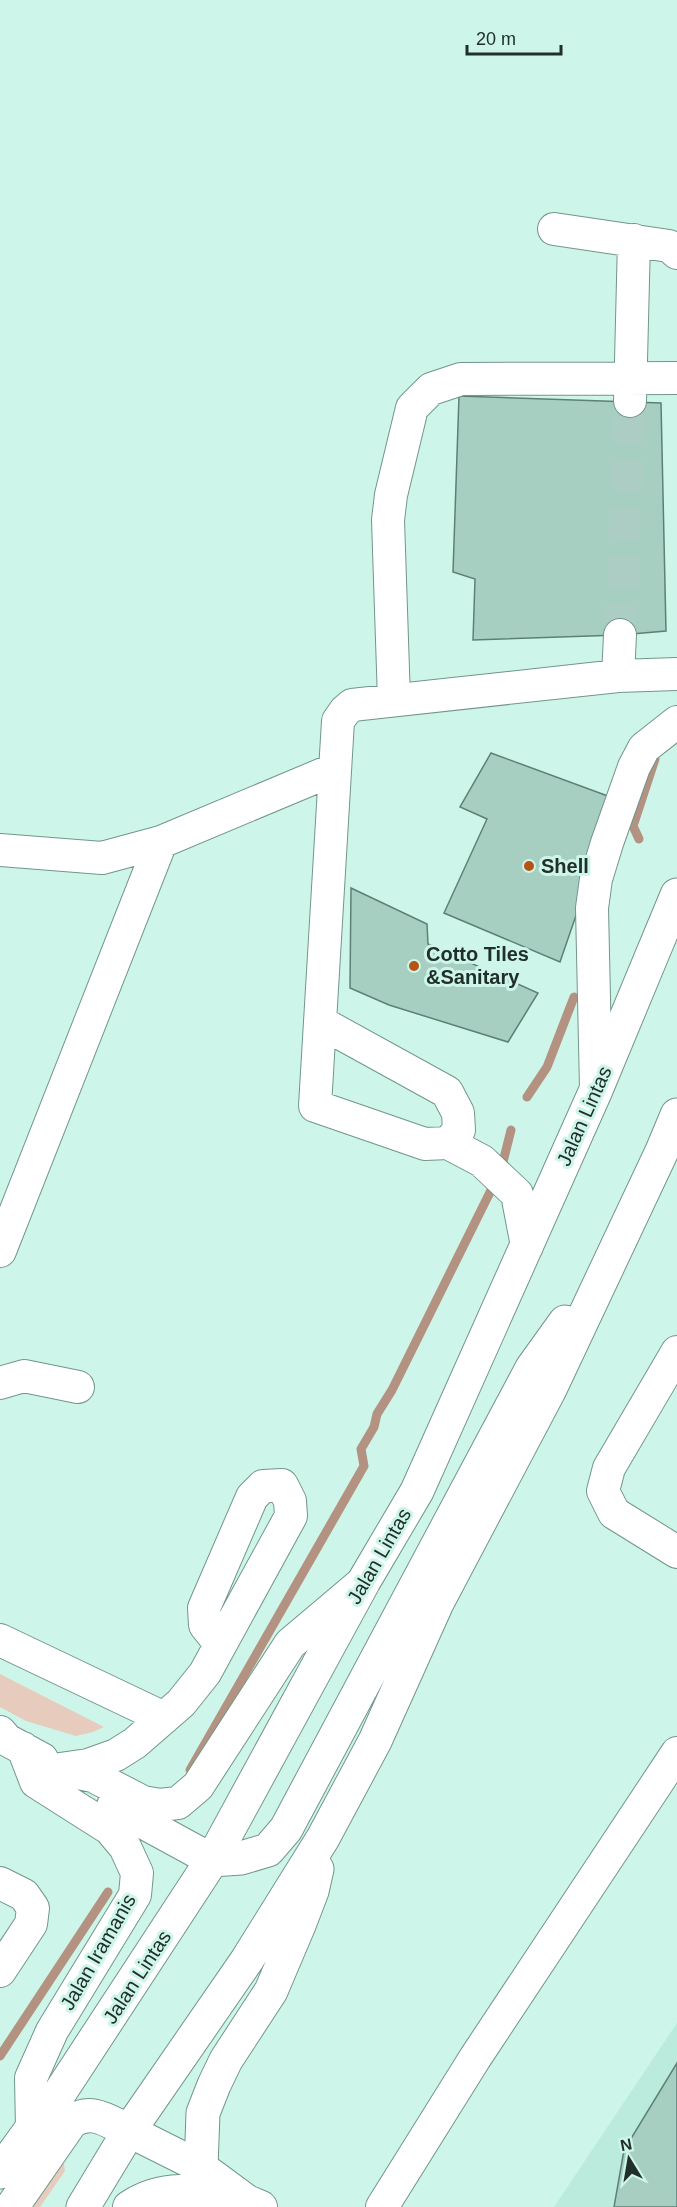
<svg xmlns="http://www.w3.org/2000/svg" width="677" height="2207" font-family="Helvetica,sans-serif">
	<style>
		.built { fill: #bbebdc }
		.green { fill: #e7ccbe }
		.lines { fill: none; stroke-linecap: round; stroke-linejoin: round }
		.stream { stroke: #b39281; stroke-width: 9 }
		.building { fill: #a6cfc2; stroke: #5d8075; stroke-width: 1.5 }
		.minor-tunnel { stroke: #abcdc3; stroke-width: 32; stroke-dasharray: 32 16; stroke-linecap: butt }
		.minor-casing { stroke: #72968a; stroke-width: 34 }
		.highway-casing { stroke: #72968a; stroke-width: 35 }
		.minor { stroke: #fff; stroke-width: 32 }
		.highway { stroke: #fff; stroke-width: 33 }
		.poi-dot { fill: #b55413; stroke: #cef5e9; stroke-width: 2 }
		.labels { text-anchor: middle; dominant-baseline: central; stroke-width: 6; stroke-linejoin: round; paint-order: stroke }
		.poi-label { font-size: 20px; font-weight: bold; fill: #202f2a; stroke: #cef5e9; text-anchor: start }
		.street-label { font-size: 20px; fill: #202f2a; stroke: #cef5e9 }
	</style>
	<rect width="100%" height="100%" fill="#cef5e9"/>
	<path class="built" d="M 677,2023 L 677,2207 L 554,2207 Z"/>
	<path class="green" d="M 0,1674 L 104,1727 L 93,1732 L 76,1736 L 26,1721 L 0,1707 Z
		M 59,2162 L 64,2164 L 65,2171 L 40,2207 L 24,2207 Z"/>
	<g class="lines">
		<path class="stream" d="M 639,839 L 633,826 L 655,759
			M 527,1097 L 547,1067 L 574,997
			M 190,1770 L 364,1466 L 361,1449 L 374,1427 L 377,1414 L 392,1390 L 501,1170 L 511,1130
			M 0,2056 L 108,1892"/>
	</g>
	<path class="building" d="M 459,396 L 661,403 L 666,631 L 620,635 L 473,640 L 475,579 L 453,572 Z
		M 491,753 L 616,799 L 560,962 L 444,913 L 487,819 L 460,807 Z
		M 351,888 L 427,924 L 428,944 L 538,993 L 508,1042 L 389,1005 L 350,988 Z
		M 677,2063 L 677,2207 L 614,2207 L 624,2150 Z"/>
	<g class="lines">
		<path class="minor-tunnel" d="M 620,635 L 630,401"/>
		<defs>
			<path id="minor" d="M 554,229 L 669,246 L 677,253
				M 630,401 L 634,240
				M 618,676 L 620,635
				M 394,700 L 388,520 L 391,495 L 412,408 L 431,389 L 461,379 L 677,378
				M 0,850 L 102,858 L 161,842
				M 320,1022 L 447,1092 L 458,1113 L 459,1130 L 448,1143 L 425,1144 L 315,1106 L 320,1022 L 338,721 L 345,711 L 352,705 L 618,676 L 677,674
				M 596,1089 L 592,908 L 596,879 L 607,843 L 634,767 L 644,748 L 677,722
				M 448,1143 L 482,1161 L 517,1194 L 527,1246
				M 0,1251 L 161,842 L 335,769
				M 677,1352 L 609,1468 L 603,1491 L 614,1513 L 677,1552
				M 0,1383 L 24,1376 L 78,1387
				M 0,1640 L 164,1718
				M 0,1732 L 7,1740 L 42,1759
				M 23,1748 L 36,1782 L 110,1829 L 125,1847 L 137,1873 L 135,1895 L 52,2031 L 31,2078 L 32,2128
				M 60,1769 L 88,1765 L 116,1755 L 135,1743 L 181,1703 L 205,1673 L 291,1516 L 290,1501 L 282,1485 L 263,1486 L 252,1497 L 204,1608 L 205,1625 L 220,1644
				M 64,1770 L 93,1776 L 143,1802 L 159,1805 L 178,1803 L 198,1786 L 290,1644 L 361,1584
				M 113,1806 L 212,1860
				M 0,1883 L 24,1895 L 33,1908 L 31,1924 L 0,1971
				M 129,2131 L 201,2167 L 247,2201 L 261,2207
				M 129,2207 C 165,2183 198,2191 238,2199
				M 382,2207 L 475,2058 L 677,1753"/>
			<path id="highway" d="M 212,1860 L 241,1858 L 268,1850 L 286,1829 L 532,1368 L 565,1322
				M 201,2167 L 203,2113 L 214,2085 L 226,2060 L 271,1991 L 299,1925 L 312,1891 L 317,1869
				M 0,2172 L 32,2128 L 59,2094 L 212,1860 L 364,1581 L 417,1491 L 596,1090 L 677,895
				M 12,2207 L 71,2122 C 92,2107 109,2122 129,2131
				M 83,2207 L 129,2131 L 247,1960 L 323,1838 L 375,1741 L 437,1603 L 550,1389 L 662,1151 L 677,1115"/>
		</defs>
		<use href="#minor" class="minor-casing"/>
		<use href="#highway" class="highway-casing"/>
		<use href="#minor" class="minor"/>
		<use href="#highway" class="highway"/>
	</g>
	<g class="poi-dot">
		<circle cx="529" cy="866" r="6"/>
		<circle cx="414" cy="966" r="6"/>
	</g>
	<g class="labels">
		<g class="poi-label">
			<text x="541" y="866">Shell</text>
			<text x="426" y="954">Cotto Tiles<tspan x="426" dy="23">&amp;Sanitary</tspan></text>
		</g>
		<g class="street-label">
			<text transform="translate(584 1116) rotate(-66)">Jalan Lintas</text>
			<text transform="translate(379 1556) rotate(-60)">Jalan Lintas</text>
			<text transform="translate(98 1952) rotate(-60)">Jalan Iramanis</text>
			<text transform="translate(137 1977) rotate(-57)">Jalan Lintas</text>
		</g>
	</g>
	<g transform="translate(629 2159) rotate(349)" stroke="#cef5e9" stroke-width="4.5" paint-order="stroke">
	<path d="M0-4.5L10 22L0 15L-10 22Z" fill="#202f2a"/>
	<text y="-9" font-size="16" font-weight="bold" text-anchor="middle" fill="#202f2a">N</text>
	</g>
	<path d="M467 45v9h94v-9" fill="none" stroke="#202f2a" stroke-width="3"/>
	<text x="476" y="45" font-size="18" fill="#202f2a" stroke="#cef5e9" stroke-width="4.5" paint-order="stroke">20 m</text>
</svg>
